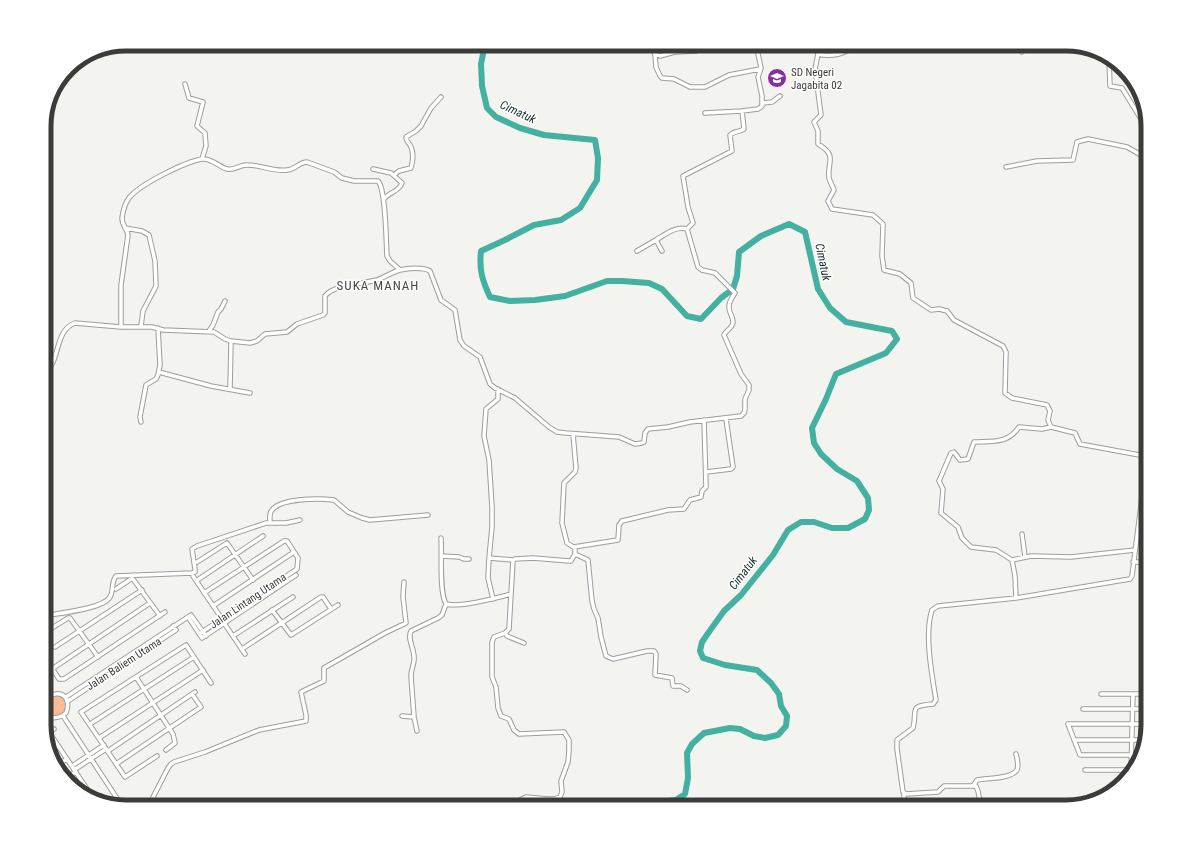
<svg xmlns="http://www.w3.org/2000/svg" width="1192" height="851" font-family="'Roboto Condensed',sans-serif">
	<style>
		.green { fill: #f8bd96 }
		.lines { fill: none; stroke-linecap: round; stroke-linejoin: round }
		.river { stroke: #43b0a1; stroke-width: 6 }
		.street-casing { stroke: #9c9e98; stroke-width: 5.5 }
		.street { stroke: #fff; stroke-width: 3.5 }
		.labels { text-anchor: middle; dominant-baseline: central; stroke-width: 3; stroke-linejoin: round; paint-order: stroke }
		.poi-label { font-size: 11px; fill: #3b3c39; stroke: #fff; text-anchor: start }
		.street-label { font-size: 11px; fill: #3b3c39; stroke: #fff }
		.water-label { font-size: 12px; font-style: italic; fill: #172f2b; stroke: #fff }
		.quarter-label { font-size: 13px; letter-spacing: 1px; fill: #474843; stroke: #fff }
		.rim { fill: none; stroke: #3b3c39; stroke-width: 5 }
	</style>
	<rect width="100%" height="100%" fill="#f3f4ef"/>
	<path class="green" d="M 56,696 L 63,697 L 67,704 L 66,710 L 57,716 L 51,715 L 45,708 L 48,701 Z"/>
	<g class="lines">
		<path class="river" d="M 485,44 L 481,64 L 482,86 L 487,108 L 496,117 L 520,128 L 544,135 L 595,140 L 598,158 L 597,180 L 580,208 L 561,220 L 534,225 L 505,240 L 481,251 C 479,269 482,280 490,297 L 510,301 L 535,300 L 565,296 L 607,281 L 622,281 L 649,283 L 662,289 L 687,316 L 701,319 L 721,298 L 733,289 L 737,276 L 739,252 L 761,236 L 789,224 L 805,232 L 818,289 L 830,308 L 846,322 L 892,331 L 897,339 L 886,353 L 836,374 L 826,399 L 812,428 L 814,443 L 821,454 L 837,469 L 857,481 L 868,498 L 869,510 L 865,519 L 848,528 L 832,528 L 814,522 L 801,522 L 788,530 L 773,555 L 741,595 L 724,611 L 711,629 L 702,642 L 700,651 L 703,658 L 725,665 L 757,670 L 771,683 L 779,694 L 781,706 L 787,716 L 786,726 L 778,735 L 765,738 L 754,736 L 740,729 L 730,728 L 704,733 L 692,744 L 687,753 L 688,778 L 685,794 L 676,800 L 632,805 L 631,807"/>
		<defs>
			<path id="street" d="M 648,44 L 655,54 L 660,56 L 675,52 L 696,51 L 712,44
				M 813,44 L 818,54 C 829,57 848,55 854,44
				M 1022,52 L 1023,44
				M 655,54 L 656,67 L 660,76 L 662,78 L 674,79 L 690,87 L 705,87 L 729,75 L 760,69
				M 818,54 L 815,69 L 821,115 L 814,122 L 818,131 L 818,144 C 838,156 827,161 829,178 C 830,182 833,187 834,190 L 828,201 L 832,209 L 873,215 L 883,224 L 882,256 L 884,270 L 900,274 L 911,283 L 913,298 L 931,310 L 939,309 L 947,311 L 954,320 L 1003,346 L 1006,352 L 1005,393 L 1012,398 L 1047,405 L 1050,411 L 1048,420 L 1051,427 L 1075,433 L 1080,444 L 1145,456
				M 1109,58 L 1110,86 L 1122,88 L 1144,124 L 1145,136 L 1148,137
				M 185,84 L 189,98 L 203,102 L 197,126 L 205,133 L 206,146 L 202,159
				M 763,103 L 772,102 L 780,96
				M 705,113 L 742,111
				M 1006,167 L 1037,161 L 1073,160 L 1077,142 L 1088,139 L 1127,147 L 1148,159
				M 373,169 L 391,173 L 402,183 C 399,192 389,192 384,199
				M 394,175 L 399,171 L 411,168 C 413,161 414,152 410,145 C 408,142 406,141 406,137 L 416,131 L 421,126 L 431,108 L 441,97
				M 125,228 L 142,231 L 149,235 L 155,261 L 156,286 L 143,311 L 141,326
				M 637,251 L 656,240
				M 662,251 L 656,240 C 666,234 675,226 687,229
				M 121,327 L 121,285 L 128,235 C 127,228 122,226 122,218 C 123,211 125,203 129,198 C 140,184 185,162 202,159 C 212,158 219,167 227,169 C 235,171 240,164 248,165 C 261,165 274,172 287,170 C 295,170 299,162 307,162 L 334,172 L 342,178 L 354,181 L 378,181 C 386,189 386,242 387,256 L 390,261 L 400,270
				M 209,331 L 213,325 L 218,312 L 221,309 L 225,301
				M 44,368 L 50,367 L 52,364 C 59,351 58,329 75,323 L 121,327 L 152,327 L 163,330 L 214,332 L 225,339 L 231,341 L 250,343 L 257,341 L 265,334 L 287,332 L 297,324 L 323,315 L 325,313 L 325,296 C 334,284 363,284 377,280 C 385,277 392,272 400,270 C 408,268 423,267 430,271 L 441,300 L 455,310 L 460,340 L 464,346 L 480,357 L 490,384 L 495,388 L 515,398 L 549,427 L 557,432 L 566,433 L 619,437 L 635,444 L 642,443 L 644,442 L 645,433 L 648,429 L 668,427 L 690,422 L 741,416 L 744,413 L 745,409 L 745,399 L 749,390 L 749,385 L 741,374 L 724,335 C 726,330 733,328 733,322 C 733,318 731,315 730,312 C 727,305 731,299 735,293 L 715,273 L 702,270 L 698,267 L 687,229 L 693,223 L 688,207 L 683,176 L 732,151 L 730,135 C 734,131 740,132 744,129 L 742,111 L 758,109 L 762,106 L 762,96 L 758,77 L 761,68 L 756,44
				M 159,372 L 211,386 L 250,393
				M 44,381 L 50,367
				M 230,389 L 231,341
				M 141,422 L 140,417 L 146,385 L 156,379 L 158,375 L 160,365 L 158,328
				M 1051,427 L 1042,429 L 1019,427 C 1008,444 992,441 974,442 L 968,459 L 960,460 L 954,452 L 951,453 L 939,481 L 943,489 L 941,513 L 958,527 L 962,538 L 971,547 L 996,550 L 1012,560 L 1031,556 L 1071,557 L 1135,550
				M 706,472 L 731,469 L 733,467 L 726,419
				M 270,522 C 270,518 269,513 272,510 C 281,498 320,498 334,500 L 348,512 L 362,518 L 370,520 L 428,515
				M 1022,534 L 1025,557
				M 441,538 C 442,554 439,592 446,604 C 460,608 496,598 511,594
				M 574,547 L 618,540 L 619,525 L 622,521 L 668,510 L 684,509 L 690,500 L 701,497 L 702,491 L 706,487 L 704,420
				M 575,554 L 588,560 L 592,601 L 594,609 L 598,618 L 601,637 L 606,656 L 613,659 L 647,651 L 654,651 L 656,654 L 655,675 L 672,678 L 673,686 L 681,686 L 687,690
				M 442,556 L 459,557 L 464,559 L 469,559
				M 489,558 L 513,560
				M 1012,560 L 1015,576 L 1016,598
				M 197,562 L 227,543 L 253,580
				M 1133,562 L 1148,562
				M 193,576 L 222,619
				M 196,581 L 263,536
				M 116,589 L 131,579 L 133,579 L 160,616
				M 493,599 L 488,578 L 489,558 L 492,527 L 492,507 L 489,460 L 484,436 L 486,409 L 498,399 L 498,389
				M 213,606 L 294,552
				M 272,610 L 291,635 L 338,605
				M 44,616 C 59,613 103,609 110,597 C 114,590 111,582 116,576 L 192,573 L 195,572 L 195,569 L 192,549 L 197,546 L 266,523 L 286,523 L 300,520
				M 188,617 L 202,638 L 296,575
				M 224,623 L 245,654
				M 44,633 L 68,618 L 70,618 L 98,657
				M 505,633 L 507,636 L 524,643
				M 199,634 L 297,569 L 298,558 L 287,541 L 284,541 L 204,593
				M 233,636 L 293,597
				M 55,647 L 142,590
				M 242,649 L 321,597 L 323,597 L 331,609
				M 44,656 L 59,679 L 64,679 L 165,612
				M 52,669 L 150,603
				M 136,677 L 173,734 L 175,743 L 166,750
				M 1143,678 L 1148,678
				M 44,687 L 50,696
				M 1101,694 L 1148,694
				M 66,697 L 191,615 L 206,636
				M 68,701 L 176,630 L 173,626
				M 1083,709 L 1148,709
				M 44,712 C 49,720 59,719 66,713 C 74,692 51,687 44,704
				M 63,716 L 122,806
				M 402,716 L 414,717
				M 90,724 L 194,657
				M 417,731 L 414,717 L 411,676 C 411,669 415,663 414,657 C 414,648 407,639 411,631 L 438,618 L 442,615 L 446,604
				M 49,732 L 91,795
				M 46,735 L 54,729
				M 99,738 L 203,670
				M 1074,740 L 1143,740
				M 50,751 L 58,746
				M 108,751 L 195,692
				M 1138,755 L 1080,755 L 1068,724 L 1148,724
				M 116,764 L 201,707 L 192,694
				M 55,766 L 67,759
				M 72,766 L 104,745
				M 74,770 L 106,749
				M 1085,770 L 1132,770
				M 1131,770 L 1133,694
				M 125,777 L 81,712 L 186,645 L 211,683
				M 125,777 L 157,756
				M 66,778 L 76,772
				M 973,786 L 977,780 C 987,778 1011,779 1017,770 C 1019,765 1017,758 1016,754
				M 76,790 L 84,785
				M 904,794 L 904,807
				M 148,807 L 168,768 L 171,764 L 174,762 L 205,752 L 259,730 L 306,721 L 306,715 L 301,692 L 324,681 L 324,668 L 385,633 L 406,623 L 403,597 L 404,582
				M 505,807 L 526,797 L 548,799 L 554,799 L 560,797 L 562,792 L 561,781 L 568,762 L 569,751 L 569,740 L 564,732 L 519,734 L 514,730 L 509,719 L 501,716 L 498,708 L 496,687 L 492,677 L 492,642 L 494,637 L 505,633 L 509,629 L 513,560 L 515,559 L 533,558 L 569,561 L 571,561 L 575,554 L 575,548 L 567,543 L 562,523 L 564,483 L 575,472 L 576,468 L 573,434
				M 981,807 L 978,791 L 976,786 L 944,786 L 938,792 L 906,794 L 903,792 L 897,749 L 897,740 L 913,728 C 918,710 907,706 933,704 L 936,700 C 932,676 924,634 932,610 L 938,606 L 1016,598 L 1130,579 L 1132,576 L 1142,497 L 1145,456 L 1148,456"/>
		</defs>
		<use href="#street" class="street-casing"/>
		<use href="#street" class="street"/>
	</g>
	<defs>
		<symbol id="school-disc" viewBox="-11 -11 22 22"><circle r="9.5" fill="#86309e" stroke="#fff"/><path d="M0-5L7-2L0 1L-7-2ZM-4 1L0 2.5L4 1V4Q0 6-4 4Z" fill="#fff"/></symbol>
	</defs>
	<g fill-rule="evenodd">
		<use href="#school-disc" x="766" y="67" width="22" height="22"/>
	</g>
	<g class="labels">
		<g class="poi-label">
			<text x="791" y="72">SD Negeri<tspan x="791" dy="13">Jagabita 02</tspan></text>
		</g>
		<g class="street-label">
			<text transform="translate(248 601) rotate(-34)">Jalan Lintang Utama</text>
			<text transform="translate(124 664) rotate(-33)">Jalan Baliem Utama</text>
		</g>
		<g class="water-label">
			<text transform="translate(518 112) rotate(25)">Cimatuk</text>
			<text transform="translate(823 262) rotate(78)">Cimatuk</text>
			<text transform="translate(743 573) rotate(-53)">Cimatuk</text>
		</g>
		<g class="quarter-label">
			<text x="378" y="285">SUKA MANAH</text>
		</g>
	</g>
	<path d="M0 0H1192V851H0ZM126 51H1066A75 75 0 0 1 1141 126V725A75 75 0 0 1 1066 800H126A75 75 0 0 1 51 725V126A75 75 0 0 1 126 51Z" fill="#fff" fill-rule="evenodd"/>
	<path class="rim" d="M126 51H1066A75 75 0 0 1 1141 126V725A75 75 0 0 1 1066 800H126A75 75 0 0 1 51 725V126A75 75 0 0 1 126 51Z"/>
</svg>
